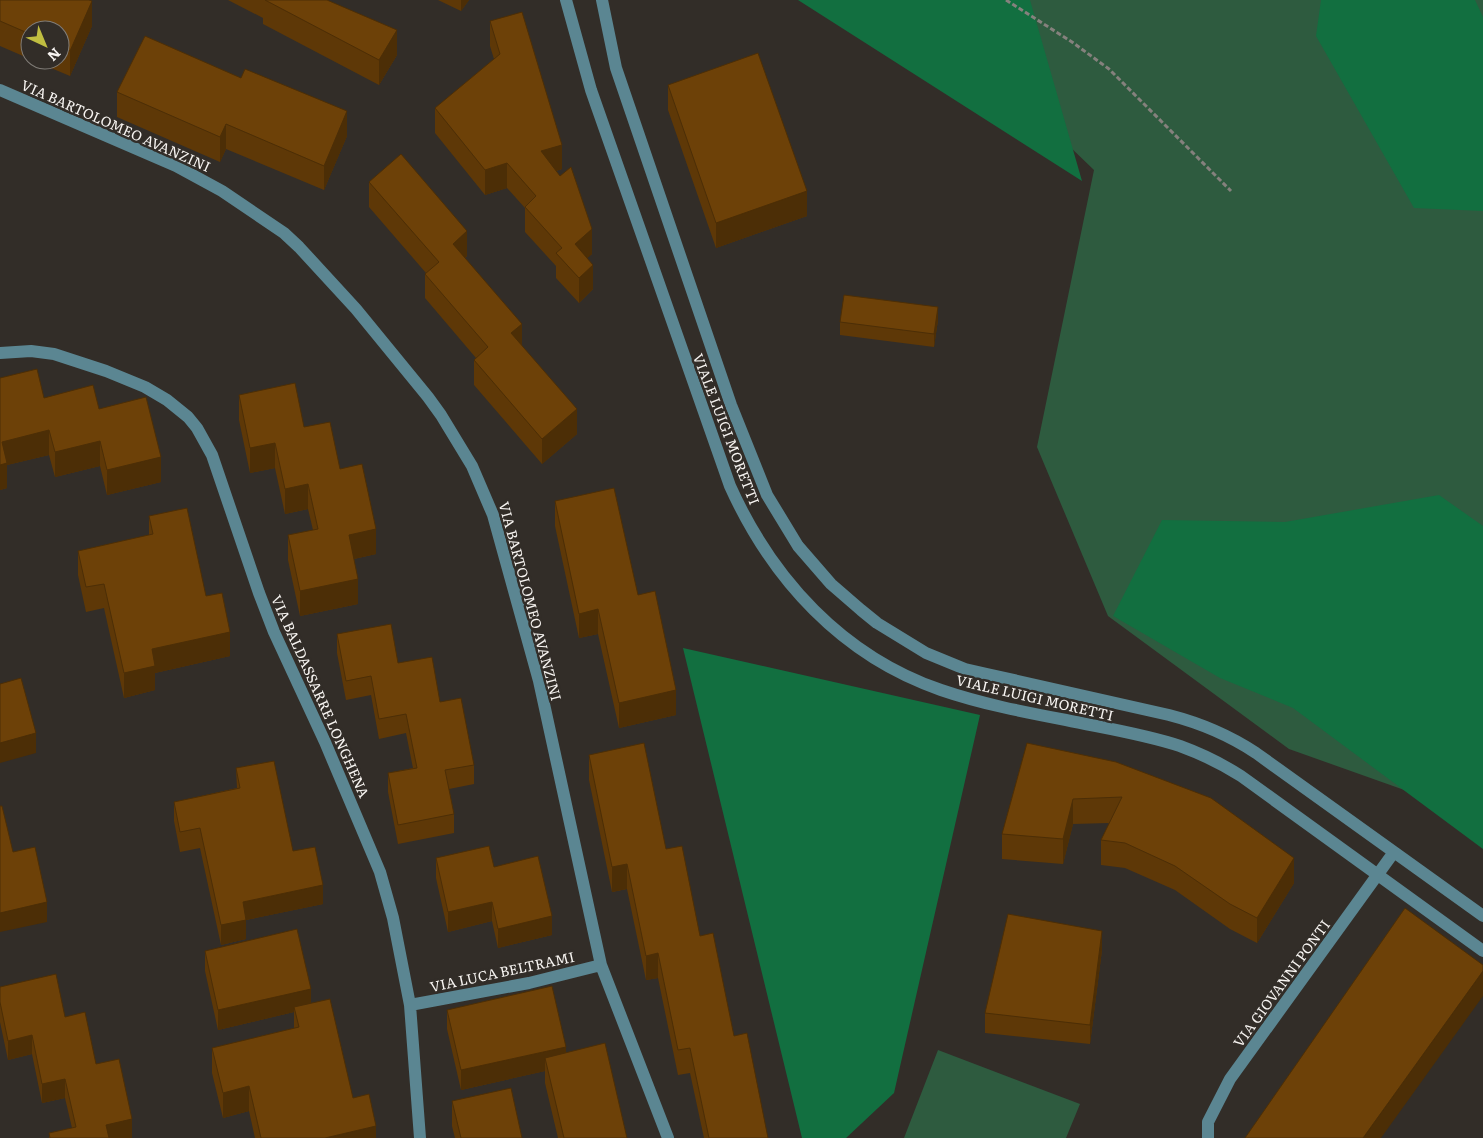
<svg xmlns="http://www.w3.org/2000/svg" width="1483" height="1138" font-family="Literata,serif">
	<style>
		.green { fill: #2e5b3f }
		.forest { fill: #126f40 }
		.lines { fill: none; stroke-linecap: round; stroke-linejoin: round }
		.path { stroke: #85817d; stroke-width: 3; stroke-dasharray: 5 2.5; stroke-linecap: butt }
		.minor { stroke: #5b8692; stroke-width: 12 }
		.wall { fill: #5e3807 }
		.shaded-wall { fill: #4c2e06 }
		.building { fill: #6d4108; stroke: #4c2e06 }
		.labels { text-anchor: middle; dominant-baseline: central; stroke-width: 5; stroke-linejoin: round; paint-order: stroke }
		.street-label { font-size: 14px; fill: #f7f4f1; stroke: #322d28 }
	</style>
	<rect width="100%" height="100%" fill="#322d28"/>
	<path class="green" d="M 894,0 L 1483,0 L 1483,818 L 1289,749 L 1108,616 L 1037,447 L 1094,170 L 930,12 Z
		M 938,1050 L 1080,1104 L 1066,1138 L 904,1138 Z"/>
	<path class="forest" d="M 798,0 L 1030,0 L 1082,181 Z
		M 1321,0 L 1475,0 L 1483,17 L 1483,211 L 1414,208 L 1316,36 Z
		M 1439,495 L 1483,526 L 1483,849 L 1293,708 L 1220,678 L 1113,616 L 1162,520 L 1285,522 Z
		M 683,648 L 980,715 L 894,1093 L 846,1138 L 802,1138 Z"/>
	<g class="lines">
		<path class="path" d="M 1006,0 L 1072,42 L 1109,69 L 1231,191"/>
		<path class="minor" d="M 566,0 L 591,90 L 730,486 C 772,579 842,656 941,690 C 982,704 1024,712 1066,720 C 1104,728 1144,734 1180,746 C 1202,754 1222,764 1241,776 L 1483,951
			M 602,0 L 616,68 L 731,405 L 767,495 L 798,546 L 831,584 L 861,610 L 877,623 L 926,653 L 965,669 L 987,674 L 1169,715 C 1200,723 1229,735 1256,753 L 1483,916
			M 0,90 L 176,166 L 222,191 L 284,233 L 299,247 L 356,309 L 428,397 L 441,415 L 472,466 L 493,515 L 539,681 L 601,965 L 668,1138
			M 0,353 L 31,351 L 54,354 L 106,371 L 145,387 L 167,400 L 188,417 L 197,428 L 212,455 L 259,593 L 274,632 L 325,742 L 380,872 L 393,918 L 410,1005 L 420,1138
			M 410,1005 L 529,983 L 601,965
			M 1208,1138 L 1208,1122 L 1230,1079 L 1394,852"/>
	</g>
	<path class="wall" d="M 0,0 L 92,26 L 70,76 L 32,60 L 60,60 L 60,30 L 30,30 L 30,59 L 0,46 Z
		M 228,0 L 327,0 L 397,55 L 379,85 L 263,24 L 263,18 Z
		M 438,0 L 469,0 L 461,11 Z
		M 490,21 L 562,169 L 556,171 L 592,254 L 587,258 L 593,289 L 579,303 L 556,278 L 556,266 L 525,232 L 525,208 L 507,188 L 485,195 L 435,133 L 435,108 L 494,59 L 490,46 Z
		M 668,85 L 807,216 L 716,248 L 668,110 Z
		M 117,92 L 347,136 L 324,190 L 226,149 L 220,162 L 117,117 Z
		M 369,182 L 467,256 L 465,258 L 522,346 L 577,434 L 542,464 L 474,385 L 474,360 L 476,358 L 425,298 L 425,274 L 426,273 L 369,207 Z
		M 938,320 L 934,347 L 840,335 L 840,322 Z
		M 0,378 L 44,398 L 99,409 L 161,482 L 107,495 L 100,466 L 55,477 L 49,455 L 7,465 L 7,488 L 0,490 Z
		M 239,395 L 304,427 L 340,469 L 376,554 L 354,559 L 358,604 L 300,616 L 288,560 L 288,535 L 313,530 L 308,509 L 285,514 L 275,468 L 250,473 L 239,420 Z
		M 555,501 L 638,595 L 676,715 L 619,728 L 598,634 L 579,638 L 555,526 Z
		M 149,516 L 206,596 L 230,656 L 155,673 L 155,690 L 124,698 L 104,608 L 86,612 L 78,575 L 78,551 L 149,535 Z
		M 337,634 L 398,663 L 440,702 L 474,765 L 474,784 L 449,789 L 454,814 L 454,833 L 398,844 L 388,792 L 388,773 L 413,768 L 406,733 L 379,739 L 371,695 L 346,700 L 337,653 Z
		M 1027,743 L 1294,883 L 1257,943 L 1230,929 L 1175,890 L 1125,868 L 1101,865 L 1101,840 L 1109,823 L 1073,824 L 1063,864 L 1002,859 L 1002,834 Z
		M 589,755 L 666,849 L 700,936 L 768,1138 L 704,1138 L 690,1073 L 678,1075 L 658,978 L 646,980 L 627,889 L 612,892 L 589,780 Z
		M 236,768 L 293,851 L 323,904 L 246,920 L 246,939 L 221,945 L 200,848 L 180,852 L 174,821 L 174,802 L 237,788 Z
		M 436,858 L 494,867 L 552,935 L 498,948 L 492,921 L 448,932 L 436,878 Z
		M 1102,950 L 1090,1044 L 985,1033 L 985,1013 Z
		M 205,951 L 311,1003 L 353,1098 L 376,1138 L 255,1138 L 249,1111 L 223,1118 L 212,1073 L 212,1048 L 294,1029 L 294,1012 L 218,1030 L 205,971 Z
		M 0,987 L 65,1017 L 96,1064 L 132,1138 L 49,1138 L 49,1133 L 72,1128 L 65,1098 L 42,1103 L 32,1054 L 8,1060 L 0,1022 Z
		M 447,1010 L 566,1053 L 627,1138 L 558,1138 L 545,1083 L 545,1071 L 461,1090 L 447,1029 Z
		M 452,1101 L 522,1138 L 455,1138 L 452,1126 Z"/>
	<path class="shaded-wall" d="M 461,0 L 469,0 L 461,11 Z
		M 92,1 L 92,26 L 70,76 L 70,51 Z
		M 397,30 L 397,55 L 379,85 L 379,60 Z
		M 347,111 L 347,136 L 324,190 L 324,166 Z
		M 226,124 L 226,149 L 220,162 L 220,137 Z
		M 562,145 L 562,169 L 541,176 L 541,151 Z
		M 507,163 L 507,188 L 485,195 L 485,170 Z
		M 807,191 L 807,216 L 716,248 L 716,223 Z
		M 592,229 L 592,254 L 575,269 L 575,244 Z
		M 467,231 L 467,256 L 453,268 L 453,244 Z
		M 593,265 L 593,289 L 579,303 L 579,278 Z
		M 938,307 L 938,320 L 934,347 L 934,334 Z
		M 522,324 L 522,349 L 511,333 Z
		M 577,409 L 577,434 L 542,464 L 542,439 Z
		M 49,430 L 49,455 L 7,465 L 7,488 L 0,490 L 0,465 L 2,442 Z
		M 100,441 L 100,466 L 55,477 L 55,452 Z
		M 275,443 L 275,468 L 250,473 L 250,448 Z
		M 161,457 L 161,482 L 107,495 L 107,470 Z
		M 308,484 L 308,509 L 285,514 L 285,489 Z
		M 376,529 L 376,554 L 349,560 L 349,535 Z
		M 358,579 L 358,604 L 300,616 L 300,591 Z
		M 598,609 L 598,634 L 579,638 L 579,614 Z
		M 230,632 L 230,656 L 155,673 L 155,690 L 124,698 L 124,673 L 152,649 Z
		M 676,690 L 676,715 L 619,728 L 619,703 Z
		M 36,733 L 36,753 L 0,763 L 0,743 Z
		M 1073,799 L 1073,824 L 1063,864 L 1063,839 Z
		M 1294,858 L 1294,883 L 1257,943 L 1257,918 Z
		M 627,864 L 627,889 L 612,892 L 612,867 Z
		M 323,885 L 323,904 L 246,920 L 246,939 L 221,945 L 221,925 L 243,902 Z
		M 47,902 L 47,922 L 0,932 L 0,913 Z
		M 492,902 L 492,921 L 448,932 L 448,912 Z
		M 552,916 L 552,935 L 498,948 L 498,929 Z
		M 1102,931 L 1102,950 L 1090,1044 L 1090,1025 Z
		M 658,953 L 658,978 L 646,980 L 646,956 Z
		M 1483,971 L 1483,996 L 1381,1138 L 1363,1138 Z
		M 311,989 L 311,1008 L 294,1007 L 294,1012 L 218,1030 L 218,1010 Z
		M 32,1035 L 32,1054 L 8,1060 L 8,1041 Z
		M 566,1047 L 566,1066 L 545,1058 L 545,1071 L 461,1090 L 461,1070 Z
		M 65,1079 L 65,1098 L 42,1103 L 42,1084 Z
		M 249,1086 L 249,1111 L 223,1118 L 223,1093 Z
		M 132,1119 L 132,1138 L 106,1138 L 106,1125 Z
		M 376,1126 L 376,1138 L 325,1138 Z"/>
	<path class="building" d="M 0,0 L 89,0 L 92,1 L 70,51 L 60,47 L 60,30 L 30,30 L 30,34 L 0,21 Z
		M 265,0 L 327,0 L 397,30 L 379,60 Z
		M 522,12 L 562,145 L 541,151 L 560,176 L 571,167 L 592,229 L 575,244 L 593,265 L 579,278 L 556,253 L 562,248 L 525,207 L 536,196 L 507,163 L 485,170 L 435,108 L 500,54 L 490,21 Z
		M 145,36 L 241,78 L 245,69 L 347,111 L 324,166 L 226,124 L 220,137 L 117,92 Z
		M 758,53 L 807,191 L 716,223 L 668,85 Z
		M 401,154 L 467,231 L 453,244 L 522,324 L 511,333 L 577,409 L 542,439 L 474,360 L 488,347 L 425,274 L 439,262 L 369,182 Z
		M 844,295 L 938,307 L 934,334 L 840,322 Z
		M 37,369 L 44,398 L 93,385 L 99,409 L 146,397 L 161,457 L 107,470 L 100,441 L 55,452 L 49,430 L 2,442 L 7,463 L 0,465 L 0,378 Z
		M 295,383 L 304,427 L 330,422 L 340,469 L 362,464 L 376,529 L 349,535 L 358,579 L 300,591 L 288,535 L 318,529 L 308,484 L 285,489 L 275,443 L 250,448 L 239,395 Z
		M 614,488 L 638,595 L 655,591 L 676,690 L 619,703 L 598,609 L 579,614 L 555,501 Z
		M 187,508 L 206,596 L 222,593 L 230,632 L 152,649 L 155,666 L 124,673 L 104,584 L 86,587 L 78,551 L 153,534 L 149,516 Z
		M 391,624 L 398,663 L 432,657 L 440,702 L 461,698 L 474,765 L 445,770 L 454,814 L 398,825 L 388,773 L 417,768 L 406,714 L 379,719 L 371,676 L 346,681 L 337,634 Z
		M 21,678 L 36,733 L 0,743 L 0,684 Z
		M 644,743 L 666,849 L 682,846 L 700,936 L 713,933 L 734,1036 L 747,1033 L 768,1138 L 709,1138 L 690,1048 L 678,1050 L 658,953 L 646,956 L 627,864 L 612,867 L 589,755 Z
		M 1027,743 L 1116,762 L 1211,798 L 1294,858 L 1257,918 L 1230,904 L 1175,866 L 1125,843 L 1101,840 L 1122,797 L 1073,799 L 1063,839 L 1002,834 Z
		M 274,761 L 293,851 L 315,847 L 323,885 L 243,902 L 246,920 L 221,925 L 200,828 L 180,832 L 174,802 L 240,788 L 236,768 Z
		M 0,806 L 2,806 L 13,852 L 35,847 L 47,902 L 0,913 Z
		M 489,846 L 494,867 L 538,856 L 552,916 L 498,929 L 492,902 L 448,912 L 436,858 Z
		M 1405,908 L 1483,965 L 1483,971 L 1363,1138 L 1245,1138 Z
		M 1008,914 L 1102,931 L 1090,1025 L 985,1013 Z
		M 297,929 L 311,989 L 218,1010 L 205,951 Z
		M 56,974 L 65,1017 L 85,1012 L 96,1064 L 119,1059 L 132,1119 L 106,1125 L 109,1138 L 50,1138 L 49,1133 L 76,1127 L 65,1079 L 42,1084 L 32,1035 L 8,1041 L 0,1002 L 0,987 Z
		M 552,986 L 566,1047 L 461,1070 L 447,1010 Z
		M 330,999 L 353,1098 L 369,1094 L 376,1126 L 325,1138 L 261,1138 L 249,1086 L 223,1093 L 212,1048 L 299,1027 L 294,1007 Z
		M 605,1043 L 627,1138 L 564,1138 L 545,1058 Z
		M 511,1088 L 522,1138 L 461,1138 L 452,1101 Z"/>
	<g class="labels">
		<g class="street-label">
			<text transform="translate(116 125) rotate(24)">VIA BARTOLOMEO AVANZINI</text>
			<text transform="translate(727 429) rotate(69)">VIALE LUIGI MORETTI</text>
			<text transform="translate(531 601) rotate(75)">VIA BARTOLOMEO AVANZINI</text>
			<text transform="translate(321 696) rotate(66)">VIA BALDASSARRE LONGHENA</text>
			<text transform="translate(1035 697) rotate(13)">VIALE LUIGI MORETTI</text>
			<text transform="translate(502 971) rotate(-12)">VIA LUCA BELTRAMI</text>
			<text transform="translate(1281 983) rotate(-54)">VIA GIOVANNI PONTI</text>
		</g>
	</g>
	<g transform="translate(45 45) rotate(136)"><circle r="24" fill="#322d28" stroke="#817d78"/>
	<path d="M0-4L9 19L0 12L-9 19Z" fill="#c0be41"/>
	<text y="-8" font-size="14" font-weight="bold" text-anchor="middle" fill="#f7f4f1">N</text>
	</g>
</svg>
